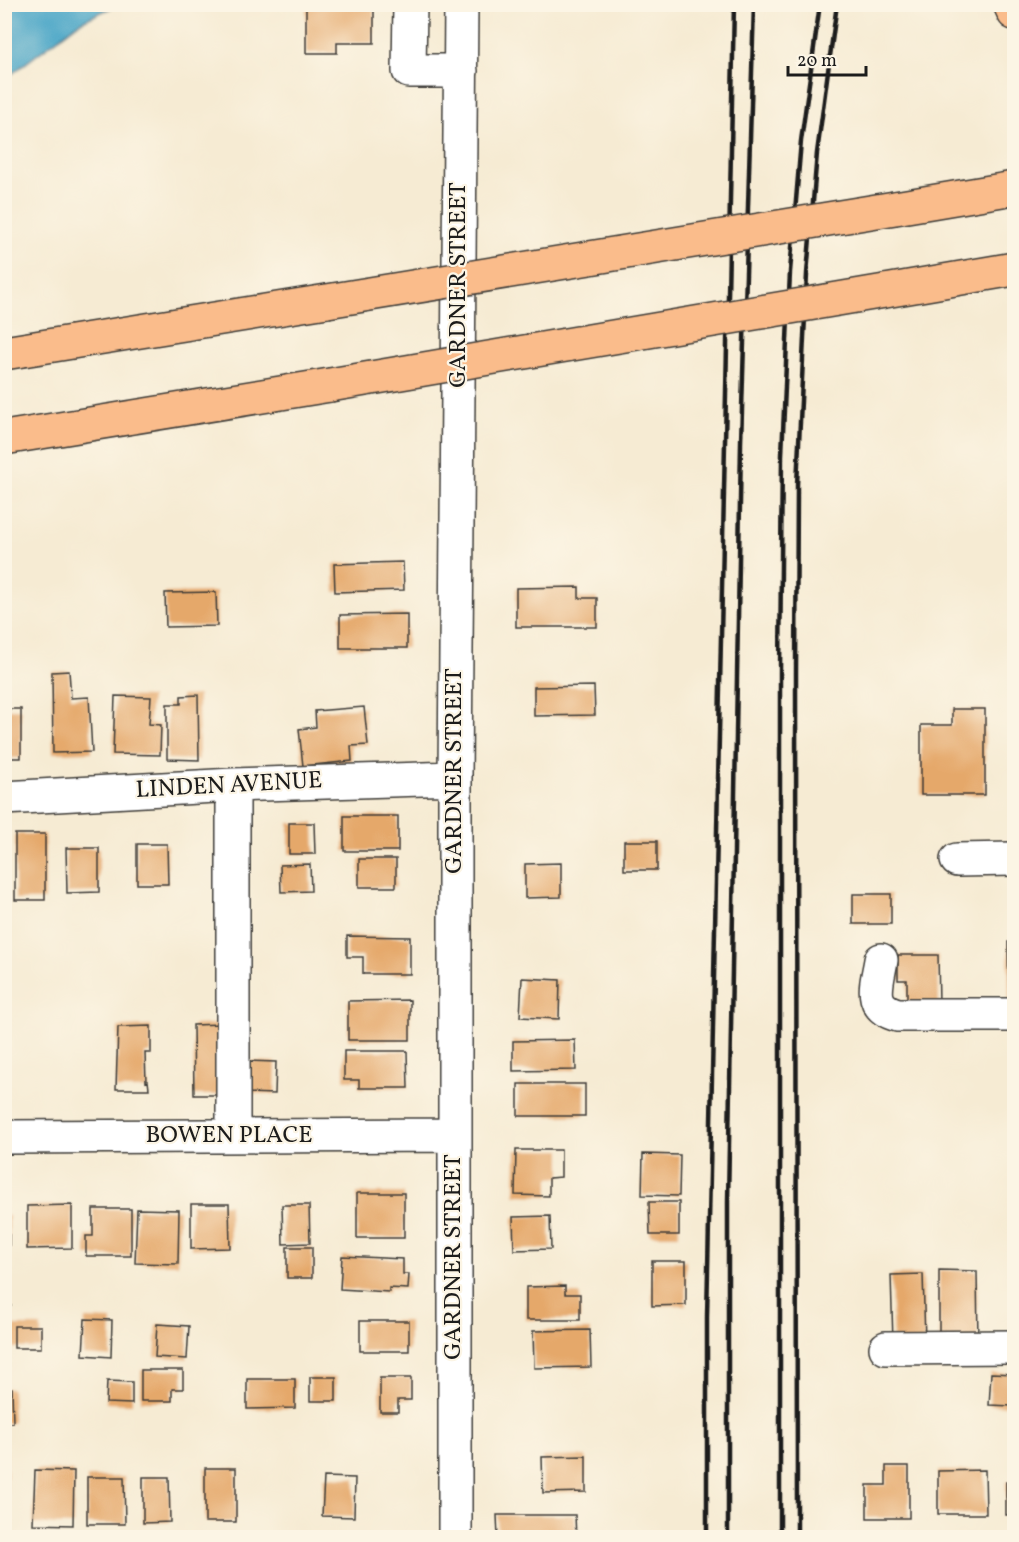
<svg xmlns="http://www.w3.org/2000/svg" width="1019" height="1542" font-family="Vollkorn,serif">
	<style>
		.water { fill: #49a6c7; stroke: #326172; stroke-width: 1.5 }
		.building { fill: #e5a86a }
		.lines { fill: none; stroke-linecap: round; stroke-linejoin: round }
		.minor-casing { stroke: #3d3b37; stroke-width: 36 }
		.highway-casing { stroke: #3d3b37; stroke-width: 36 }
		.minor { stroke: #fff; stroke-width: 33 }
		.highway { stroke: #fabc8b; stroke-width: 33 }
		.rail { stroke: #1c1c1c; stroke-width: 4.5 }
		.highway-bridge-casing { stroke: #3d3b37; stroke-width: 36; stroke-linecap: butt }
		.highway-bridge { stroke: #fabc8b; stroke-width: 33 }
		.labels { text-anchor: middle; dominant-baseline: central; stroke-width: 4.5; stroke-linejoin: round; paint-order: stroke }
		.street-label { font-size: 24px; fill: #1c1c1c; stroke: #fcf5e5 }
	</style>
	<rect width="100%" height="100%" fill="#fcf5e5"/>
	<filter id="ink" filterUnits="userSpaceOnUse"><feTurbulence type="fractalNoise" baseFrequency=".0167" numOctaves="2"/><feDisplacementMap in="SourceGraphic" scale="12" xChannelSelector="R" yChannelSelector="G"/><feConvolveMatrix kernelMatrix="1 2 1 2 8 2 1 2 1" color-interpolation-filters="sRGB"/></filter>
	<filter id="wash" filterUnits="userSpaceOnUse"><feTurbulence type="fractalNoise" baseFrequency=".008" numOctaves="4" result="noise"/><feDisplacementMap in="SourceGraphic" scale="24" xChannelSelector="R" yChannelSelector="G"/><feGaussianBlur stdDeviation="1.35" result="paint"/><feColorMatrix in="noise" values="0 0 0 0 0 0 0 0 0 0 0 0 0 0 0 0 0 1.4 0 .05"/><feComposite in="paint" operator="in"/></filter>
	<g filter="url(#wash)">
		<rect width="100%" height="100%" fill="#f6ebd3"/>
		<path class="water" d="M 5,4 L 117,4 L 117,5 L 80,22 L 5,79 Z"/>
		<g id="blocks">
			<path class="building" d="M 306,4 L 374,4 L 374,43 L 337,43 L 337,53 L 306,53 Z
				M 403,562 L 404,590 L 335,592 L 334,564 Z
				M 579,587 L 579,598 L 597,598 L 597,627 L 516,627 L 516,588 Z
				M 216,592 L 217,626 L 166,627 L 165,593 Z
				M 407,614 L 407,648 L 340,648 L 340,615 Z
				M 69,671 L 71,698 L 89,697 L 92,752 L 53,753 L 52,672 Z
				M 594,686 L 595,715 L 534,716 L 534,687 Z
				M 198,695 L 199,760 L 167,759 L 167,704 L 181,704 L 181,696 Z
				M 115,696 L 151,697 L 149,724 L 161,725 L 160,755 L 113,754 Z
				M 364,707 L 368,745 L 351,746 L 352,761 L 303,766 L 299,729 L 316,727 L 315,711 Z
				M 4,709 L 21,709 L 21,758 L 4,758 Z
				M 952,709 L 985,709 L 985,795 L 921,795 L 921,725 L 952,725 Z
				M 344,816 L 398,816 L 398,851 L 344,851 Z
				M 289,823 L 314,823 L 315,854 L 289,854 Z
				M 15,834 L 45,834 L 45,900 L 15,900 Z
				M 624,841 L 657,841 L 657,870 L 624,870 Z
				M 137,844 L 167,844 L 168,884 L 137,884 Z
				M 66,848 L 99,848 L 99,892 L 67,893 Z
				M 359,859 L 396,859 L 396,887 L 359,887 Z
				M 561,863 L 561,897 L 525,898 L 525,864 Z
				M 310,864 L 311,891 L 281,892 L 280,865 Z
				M 853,894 L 891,894 L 891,924 L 853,924 Z
				M 347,936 L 410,937 L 410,974 L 363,974 L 363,957 L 347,957 Z
				M 1008,942 L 1014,942 L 1014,1002 L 1009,1002 Z
				M 898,955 L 938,955 L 939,1003 L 907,1003 L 907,980 L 898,980 Z
				M 522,978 L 560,980 L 559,1019 L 520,1017 Z
				M 410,1000 L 410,1040 L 348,1040 L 348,1001 Z
				M 222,1024 L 224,1095 L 194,1095 L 193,1025 Z
				M 151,1026 L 151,1053 L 145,1053 L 146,1082 L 148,1081 L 149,1089 L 116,1089 L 118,1027 Z
				M 575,1040 L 576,1070 L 513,1071 L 513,1041 Z
				M 344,1051 L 407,1051 L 408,1088 L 359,1088 L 359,1080 L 344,1080 Z
				M 247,1061 L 276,1062 L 275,1094 L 246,1093 Z
				M 518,1084 L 585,1084 L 585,1116 L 518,1116 Z
				M 516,1150 L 561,1150 L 561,1177 L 549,1178 L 549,1196 L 515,1195 Z
				M 643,1154 L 680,1155 L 679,1196 L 642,1195 Z
				M 357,1193 L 404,1193 L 404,1238 L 357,1238 Z
				M 649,1202 L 679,1202 L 679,1235 L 650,1235 Z
				M 191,1204 L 229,1204 L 230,1248 L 191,1249 Z
				M 72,1205 L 72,1248 L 27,1249 L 27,1206 Z
				M 282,1205 L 309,1205 L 310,1243 L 283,1244 Z
				M 93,1209 L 131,1209 L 131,1256 L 86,1256 L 86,1236 L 93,1236 Z
				M 137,1209 L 179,1210 L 178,1264 L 135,1263 Z
				M 4,1215 L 9,1215 L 9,1261 L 4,1261 Z
				M 550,1216 L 551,1249 L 514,1250 L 513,1217 Z
				M 287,1247 L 312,1247 L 312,1278 L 287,1278 Z
				M 342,1256 L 403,1259 L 403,1274 L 409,1274 L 408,1289 L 389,1288 L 389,1292 L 340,1289 Z
				M 652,1261 L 686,1261 L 686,1305 L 652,1306 Z
				M 939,1270 L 977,1271 L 978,1343 L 939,1344 Z
				M 923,1274 L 925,1341 L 893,1342 L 891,1275 Z
				M 4,1276 L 11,1276 L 11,1306 L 4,1306 Z
				M 565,1286 L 565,1294 L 580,1294 L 580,1320 L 526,1320 L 526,1287 Z
				M 85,1319 L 112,1320 L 111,1357 L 83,1355 Z
				M 360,1321 L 409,1321 L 409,1351 L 360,1351 Z
				M 157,1324 L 189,1326 L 187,1359 L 155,1357 Z
				M 14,1326 L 41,1326 L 41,1348 L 14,1348 Z
				M 590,1330 L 591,1367 L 534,1368 L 533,1331 Z
				M 141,1370 L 183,1370 L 183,1389 L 172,1389 L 172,1401 L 141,1401 Z
				M 991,1373 L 1014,1374 L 1013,1406 L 989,1405 Z
				M 310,1377 L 336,1377 L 336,1401 L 310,1401 Z
				M 380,1378 L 411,1378 L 411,1400 L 398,1400 L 398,1412 L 380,1412 Z
				M 247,1379 L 295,1379 L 295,1408 L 247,1409 Z
				M 107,1381 L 132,1382 L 132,1404 L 106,1403 Z
				M 12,1388 L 13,1423 L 4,1423 L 4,1389 Z
				M 4,1451 L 7,1451 L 7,1505 L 4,1505 Z
				M 586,1456 L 586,1492 L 543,1493 L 542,1457 Z
				M 886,1466 L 909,1466 L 909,1518 L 867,1518 L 867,1485 L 886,1485 Z
				M 205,1468 L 236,1468 L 236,1522 L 205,1522 Z
				M 35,1470 L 74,1471 L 73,1525 L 33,1524 Z
				M 985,1470 L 986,1514 L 938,1514 L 938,1471 Z
				M 87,1477 L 124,1477 L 125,1524 L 87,1524 Z
				M 143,1477 L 169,1477 L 170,1522 L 143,1523 Z
				M 324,1477 L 355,1478 L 354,1517 L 322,1516 Z
				M 1006,1482 L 1014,1482 L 1014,1515 L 1006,1515 Z
				M 497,1515 L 575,1515 L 576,1538 L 498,1538 Z"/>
		</g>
	</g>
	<g filter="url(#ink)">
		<use href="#blocks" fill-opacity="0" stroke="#3d3b37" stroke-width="1.5"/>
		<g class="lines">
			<defs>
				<path id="minor" d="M 410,4 L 409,71 L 461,71
					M 233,785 L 233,1135
					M 4,798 L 233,785 L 455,778
					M 957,860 L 1014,859
					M 881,960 C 877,985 867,1007 898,1015 L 1014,1015
					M 4,1137 L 454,1135
					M 886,1348 L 1014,1347
					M 455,1538 L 455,778 L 461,4"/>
				<path id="highway" d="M 1010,4 L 1014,13
					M 895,208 L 1014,188
					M 885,291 L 1014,269
					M 4,353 L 327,301
					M 4,438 L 330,385"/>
			</defs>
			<use href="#minor" class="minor-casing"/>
			<use href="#highway" class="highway-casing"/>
			<use href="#minor" class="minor"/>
			<use href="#highway" class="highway"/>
			<path class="rail" d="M 707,1538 L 707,1318 L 734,4
				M 728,1538 L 728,1203 L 741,443 L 754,4
				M 780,1538 L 780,673 L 782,455 L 790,272 L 801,141 L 820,4
				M 797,1538 L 796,674 L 797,485 L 807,274 L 817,153 L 837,4"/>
			<defs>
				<path id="highway-bridge" d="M 327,301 L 895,208
					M 330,385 L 885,291"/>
			</defs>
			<use href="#highway-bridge" class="highway-bridge-casing"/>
			<use href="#highway-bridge" class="highway-bridge"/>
		</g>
	</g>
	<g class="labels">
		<g class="street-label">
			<text transform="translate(459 285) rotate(-90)">GARDNER STREET</text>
			<text transform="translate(455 771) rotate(-90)">GARDNER STREET</text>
			<text transform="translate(229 786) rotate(-3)">LINDEN AVENUE</text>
			<text x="229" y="1136">BOWEN PLACE</text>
			<text transform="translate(454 1257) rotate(-90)">GARDNER STREET</text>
		</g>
	</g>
	<rect width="1019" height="1542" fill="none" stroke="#fcf5e5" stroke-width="24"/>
	<path d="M788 66v9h78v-9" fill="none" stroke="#1c1c1c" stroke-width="3"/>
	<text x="797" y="66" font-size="18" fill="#1c1c1c" stroke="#fcf5e5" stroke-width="4.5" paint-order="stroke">20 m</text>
</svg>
